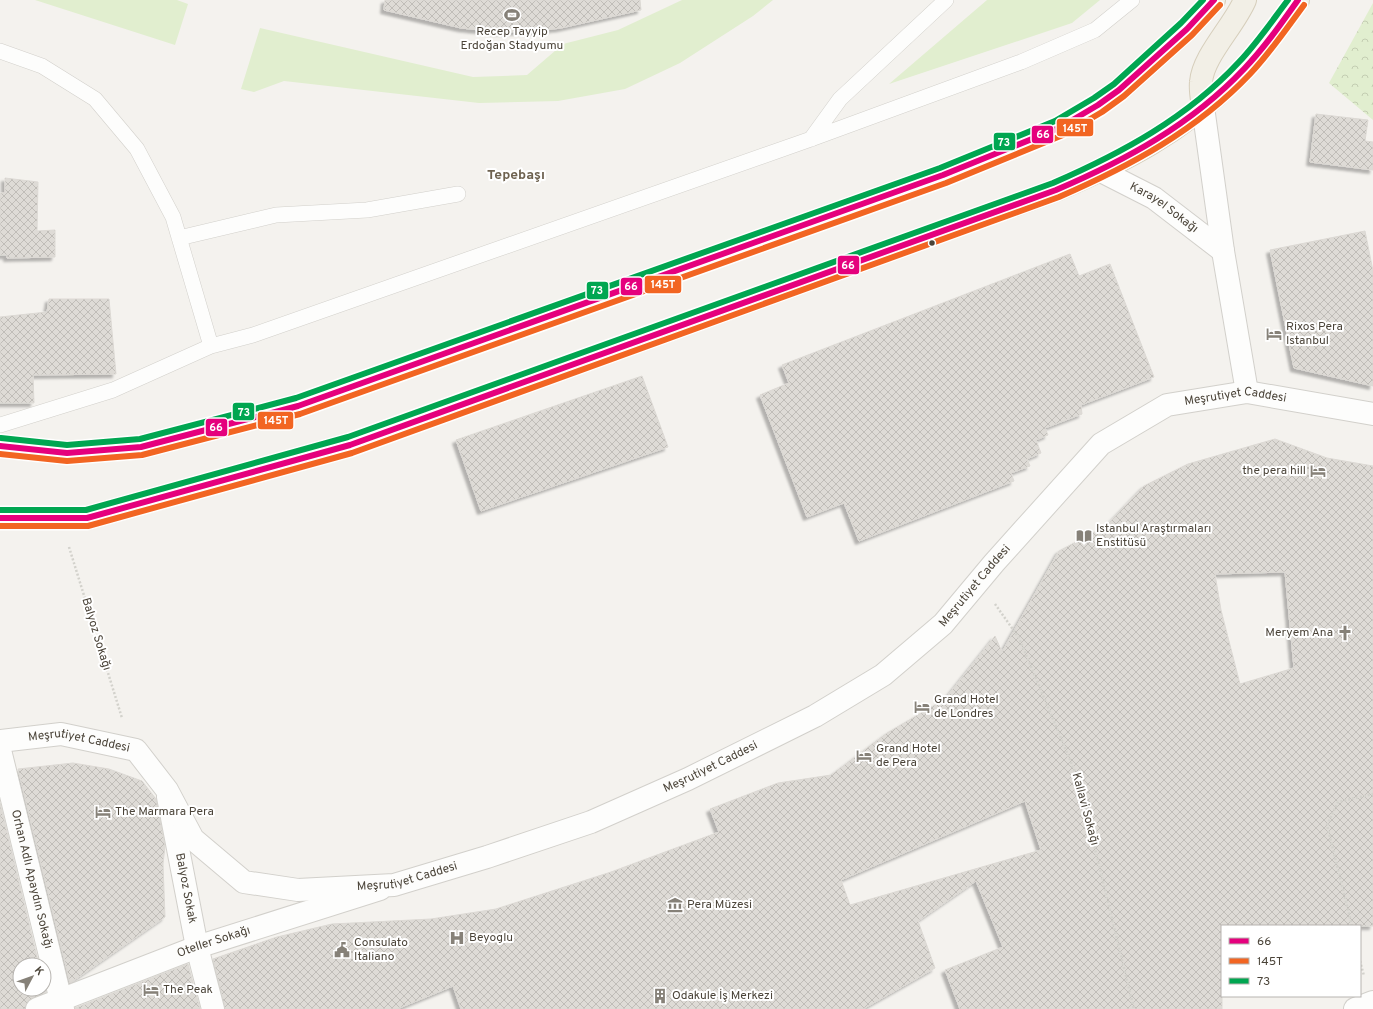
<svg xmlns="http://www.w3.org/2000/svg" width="1373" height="1009" font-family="Overpass,sans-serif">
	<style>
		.grass { fill: #e1eecf }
		.forest { fill: url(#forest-crowns) }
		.building { fill: url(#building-cross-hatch); stroke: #dcd9d4; fill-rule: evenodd; filter: url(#shadow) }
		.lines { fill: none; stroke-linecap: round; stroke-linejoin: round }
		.service-casing { stroke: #d2d0cb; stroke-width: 16 }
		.pedestrian-casing { stroke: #d2d0cb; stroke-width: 24 }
		.minor-casing { stroke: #d2d0cb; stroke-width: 24 }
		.tertiary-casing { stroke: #d2d0cb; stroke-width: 24 }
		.primary-casing { stroke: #d6cebb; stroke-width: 24 }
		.path { stroke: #d3d2cc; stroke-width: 2.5; stroke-dasharray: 2 2; stroke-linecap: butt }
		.service { stroke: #fdfdfc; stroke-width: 15 }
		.pedestrian { stroke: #fdfdfc; stroke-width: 22 }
		.minor { stroke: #fdfdfc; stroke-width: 22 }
		.tertiary { stroke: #fdfdfc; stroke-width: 22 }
		.primary { stroke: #f2efe6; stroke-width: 22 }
		.bus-1-casing { stroke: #fff; stroke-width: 9 }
		.bus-2-casing { stroke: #fff; stroke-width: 9 }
		.bus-3-casing { stroke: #fff; stroke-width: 9 }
		.bus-1 { stroke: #e5007d; stroke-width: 6 }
		.bus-2 { stroke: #f26522; stroke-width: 6 }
		.bus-3 { stroke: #00a651; stroke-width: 6 }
		.bus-dot { fill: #4b4439; stroke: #fff; stroke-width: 1.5 }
		.labels { text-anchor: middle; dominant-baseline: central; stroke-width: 4; stroke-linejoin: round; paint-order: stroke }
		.poi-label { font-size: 12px; fill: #4b4439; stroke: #fff; text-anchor: start }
		.street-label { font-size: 12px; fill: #4b4439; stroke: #fff }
		.quarter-label { font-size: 14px; font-weight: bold; fill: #6e6250; stroke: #fff }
		.line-badge { stroke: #fff; stroke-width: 1.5 }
		.badge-label { font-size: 11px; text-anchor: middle; font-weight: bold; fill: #fff }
	</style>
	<defs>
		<pattern id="forest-crowns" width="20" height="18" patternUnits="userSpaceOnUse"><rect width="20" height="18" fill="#e1eecf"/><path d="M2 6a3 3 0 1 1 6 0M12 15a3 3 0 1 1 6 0" fill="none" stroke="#c3cdb2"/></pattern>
		<pattern id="building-cross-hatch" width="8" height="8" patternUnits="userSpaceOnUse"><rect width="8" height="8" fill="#dedbd6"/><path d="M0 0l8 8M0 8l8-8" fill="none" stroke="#c0bdb8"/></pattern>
		<filter id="shadow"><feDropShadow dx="-3.5" dy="3.5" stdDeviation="1" flood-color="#0004"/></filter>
	</defs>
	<rect width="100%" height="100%" fill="#f4f2ee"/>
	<path class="grass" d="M 35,0 L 177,0 L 188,4 L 175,45 Z
		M 682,0 L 773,0 L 753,16 L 680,63 L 625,89 L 558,101 L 479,103 L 284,81 L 254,92 L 241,89 L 260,28 L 473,77 L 527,75 L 563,44 L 618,30 Z
		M 987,0 L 1100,0 L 1072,23 L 889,84 Z"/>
	<path class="forest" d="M 1373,3 L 1373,120 L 1329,83 Z"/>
	<path class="building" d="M 385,0 L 640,0 L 641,10 L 561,28 L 536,31 L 498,32 L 461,28 L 384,10 Z
		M 1316,114 L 1368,120 L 1365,141 L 1373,142 L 1373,170 L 1310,162 Z
		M 5,178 L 38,182 L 37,231 L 55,230 L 55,257 L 7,258 L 7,255 L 0,255 L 0,193 L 5,193 Z
		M 1365,231 L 1373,271 L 1373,386 L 1294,368 L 1270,250 Z
		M 1070,254 L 1079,276 L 1110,264 L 1154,377 L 1081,405 L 1082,414 L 1045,428 L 1048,435 L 1036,440 L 1041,453 L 1027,459 L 1030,466 L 1011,473 L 1014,481 L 859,541 L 844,503 L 807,517 L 760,395 L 789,383 L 782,365 Z
		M 49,299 L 109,299 L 116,374 L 33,375 L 34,403 L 0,403 L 0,317 L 47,312 Z
		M 642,376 L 668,447 L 481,511 L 456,440 Z
		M 1275,439 L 1327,458 L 1373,466 L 1373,926 L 1222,926 L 1222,1009 L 960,1009 L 945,970 L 1003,947 L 976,881 L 918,921 L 935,968 L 863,1009 L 461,1009 L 453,986 L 397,1009 L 225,1009 L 213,959 L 277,937 L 332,924 L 431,919 L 496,909 L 611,872 L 719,832 L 710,809 L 778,783 L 831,775 L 887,733 L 945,699 L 995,636 L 1002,652 L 1059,551 L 1106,526 L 1144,486 L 1188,464 ZM 1285,572 L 1294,668 L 1240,684 L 1221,610 L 1215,574 ZM 1025,801 L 1041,850 L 850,905 L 841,880 Z
		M 73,763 L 109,769 L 142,781 L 156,799 L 165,846 L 163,864 L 165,917 L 70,983 L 18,769 Z
		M 0,803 L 39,965 L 20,965 L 20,989 L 44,989 L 44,984 L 46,992 L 28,1001 L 25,1009 L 0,1009 Z
		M 188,964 L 200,1009 L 75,1009 L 75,1008 Z"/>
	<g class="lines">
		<defs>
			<path id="service" d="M 0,51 L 42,66 L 95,99 L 137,149 L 173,217 L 211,346
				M 811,139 L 840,99 L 946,0
				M 179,238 L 276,215 L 367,210 L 458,194
				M 0,425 L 113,390 L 211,346 L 253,335 L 811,139 L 1021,62 L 1095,30 L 1132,0"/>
			<path id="pedestrian" d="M 1355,1009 L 1373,1002"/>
			<g id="minor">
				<path d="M 1203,107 L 1223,251 L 1247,392"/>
				<path id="s1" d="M 1101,171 L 1154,198 L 1223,251"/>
				<path id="s2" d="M 0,750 L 63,1009"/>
				<path id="s3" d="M 168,797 L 197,947 L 213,1009"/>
				<path id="s4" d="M 37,1009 L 197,947 L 380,889"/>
			</g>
			<g id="tertiary">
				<path id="s5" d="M 0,741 L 61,734 L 136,750 L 167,790 L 193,839 L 244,882 L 298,890 L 394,885 L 487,857 L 591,822 L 688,779 L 815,716 L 883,675 L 943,624 L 994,563 L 1101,444 L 1167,405 L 1247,392 L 1373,414"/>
			</g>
			<path id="primary" d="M 1203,107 C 1202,99 1200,90 1201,82 C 1203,56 1234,26 1245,0
				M 0,446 L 67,453 L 141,447 L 298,406 L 943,175 L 1059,128 L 1098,105 L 1119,90 L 1187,29 L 1214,0
				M 0,518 L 87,518 L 350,445 L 1056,190 C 1126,160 1180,133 1235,78 C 1259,55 1278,27 1298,0"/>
		</defs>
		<use href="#service" class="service-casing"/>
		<use href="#pedestrian" class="pedestrian-casing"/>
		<use href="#minor" class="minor-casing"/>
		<use href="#tertiary" class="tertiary-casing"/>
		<use href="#primary" class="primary-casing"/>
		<path class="path" d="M 69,547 L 122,718
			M 995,604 L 1019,638 L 1078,779 L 1134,1009
			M 1352,926 L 1327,825 L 1338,802 L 1373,794
			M 1360,961 L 1364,976"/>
		<use href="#service" class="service"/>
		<use href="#pedestrian" class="pedestrian"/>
		<use href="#minor" class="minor"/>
		<use href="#tertiary" class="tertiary"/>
		<use href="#primary" class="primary"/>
		<defs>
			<path id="bus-1" d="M 0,446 L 67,453 L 141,447 L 298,406 L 943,175 L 1059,128 L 1098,105 L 1119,90 L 1187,29 L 1214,0
				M 0,518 L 87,518 L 350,445 L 1056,190 C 1126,160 1191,125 1244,69 C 1264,48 1281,24 1298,0"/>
			<path id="bus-2" d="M 0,454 L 67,461 L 142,455 L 300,414 L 946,183 L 1063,135 L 1102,112 L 1124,96 L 1192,35 L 1220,5
				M 0,526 L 88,526 L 352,453 L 1059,197 C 1130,166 1196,131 1250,74 C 1270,53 1287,28 1304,5"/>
			<path id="bus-3" d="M 1,438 L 67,445 L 140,439 L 296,398 L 940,168 L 1055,121 L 1094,98 L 1114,84 L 1181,23 L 1203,0
				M 0,510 L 86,510 L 348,437 L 1053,183 C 1122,153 1187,118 1239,62 C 1257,43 1272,21 1288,0"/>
		</defs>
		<use href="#bus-1" class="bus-1-casing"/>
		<use href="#bus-2" class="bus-2-casing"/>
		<use href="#bus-3" class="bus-3-casing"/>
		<use href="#bus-1" class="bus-1"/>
		<use href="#bus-2" class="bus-2"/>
		<use href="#bus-3" class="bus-3"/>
	</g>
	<defs>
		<symbol id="stadium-bare" viewBox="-9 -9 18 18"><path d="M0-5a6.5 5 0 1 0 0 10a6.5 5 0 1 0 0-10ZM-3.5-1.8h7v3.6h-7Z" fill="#868178" stroke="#fff" stroke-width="2.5" paint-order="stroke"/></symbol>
		<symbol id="hotel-bare" viewBox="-9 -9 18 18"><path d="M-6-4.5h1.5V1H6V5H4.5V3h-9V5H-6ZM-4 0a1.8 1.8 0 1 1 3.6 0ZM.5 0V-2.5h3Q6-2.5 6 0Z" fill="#868178" stroke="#fff" stroke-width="2.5" paint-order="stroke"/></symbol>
		<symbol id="library-bare" viewBox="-9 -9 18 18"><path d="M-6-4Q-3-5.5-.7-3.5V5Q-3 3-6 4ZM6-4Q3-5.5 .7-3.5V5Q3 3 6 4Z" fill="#868178" stroke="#fff" stroke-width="2.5" paint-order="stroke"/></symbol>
		<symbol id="church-bare" viewBox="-9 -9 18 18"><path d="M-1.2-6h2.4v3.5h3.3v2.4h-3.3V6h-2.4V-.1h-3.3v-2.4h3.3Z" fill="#868178" stroke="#fff" stroke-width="2.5" paint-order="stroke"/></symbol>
		<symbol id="museum-bare" viewBox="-9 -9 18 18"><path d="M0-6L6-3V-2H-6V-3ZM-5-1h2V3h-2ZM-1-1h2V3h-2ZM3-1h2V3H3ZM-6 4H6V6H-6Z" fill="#868178" stroke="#fff" stroke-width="2.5" paint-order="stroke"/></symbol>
		<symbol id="hospital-bare" viewBox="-9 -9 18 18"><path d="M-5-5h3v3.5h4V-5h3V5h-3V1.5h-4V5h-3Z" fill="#868178" stroke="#fff" stroke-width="2.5" paint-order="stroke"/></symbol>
		<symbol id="civic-bare" viewBox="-9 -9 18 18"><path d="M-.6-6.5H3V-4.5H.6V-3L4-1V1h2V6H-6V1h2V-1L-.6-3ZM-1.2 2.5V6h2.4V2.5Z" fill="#868178" stroke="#fff" stroke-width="2.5" paint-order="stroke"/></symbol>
		<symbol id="building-bare" viewBox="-9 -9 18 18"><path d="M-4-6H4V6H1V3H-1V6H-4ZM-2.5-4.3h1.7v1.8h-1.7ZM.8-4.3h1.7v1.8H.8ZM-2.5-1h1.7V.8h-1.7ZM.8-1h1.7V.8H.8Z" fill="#868178" stroke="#fff" stroke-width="2.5" paint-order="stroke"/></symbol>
	</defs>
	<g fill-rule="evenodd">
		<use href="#stadium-bare" x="501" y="4" width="22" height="22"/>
		<use href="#hotel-bare" x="1263" y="323" width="22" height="22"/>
		<use href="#hotel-bare" x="1307" y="460" width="22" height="22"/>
		<use href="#library-bare" x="1073" y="525" width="22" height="22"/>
		<use href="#church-bare" x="1334" y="622" width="22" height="22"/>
		<use href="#hotel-bare" x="911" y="696" width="22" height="22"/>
		<use href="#hotel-bare" x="853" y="745" width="22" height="22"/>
		<use href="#hotel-bare" x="92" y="801" width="22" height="22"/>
		<use href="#museum-bare" x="664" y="894" width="22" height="22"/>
		<use href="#hospital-bare" x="446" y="927" width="22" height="22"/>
		<use href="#civic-bare" x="331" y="939" width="22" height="22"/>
		<use href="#hotel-bare" x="140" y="979" width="22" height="22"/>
		<use href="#building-bare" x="649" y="985" width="22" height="22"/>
	</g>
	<circle class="bus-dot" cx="932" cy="243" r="3.5"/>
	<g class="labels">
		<g class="poi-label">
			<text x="512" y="32" text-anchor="middle">Recep Tayyip<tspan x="512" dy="14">Erdoğan Stadyumu</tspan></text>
			<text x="1286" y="327">Rixos Pera<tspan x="1286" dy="14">Istanbul</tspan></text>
			<text x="1306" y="471" text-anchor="end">the pera hill</text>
			<text x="1096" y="529">Istanbul Araştırmaları<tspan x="1096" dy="14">Enstitüsü</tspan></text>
			<text x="1333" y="633" text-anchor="end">Meryem Ana</text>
			<text x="934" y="700">Grand Hotel<tspan x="934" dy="14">de Londres</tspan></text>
			<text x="876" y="749">Grand Hotel<tspan x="876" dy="14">de Pera</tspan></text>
			<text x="115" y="812">The Marmara Pera</text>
			<text x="687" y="905">Pera Müzesi</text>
			<text x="469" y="938">Beyoglu</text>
			<text x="354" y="943">Consulato<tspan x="354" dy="14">Italiano</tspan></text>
			<text x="163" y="990">The Peak</text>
			<text x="672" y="996">Odakule İş Merkezi</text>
		</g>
		<g class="street-label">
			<text stroke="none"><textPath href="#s1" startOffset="73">Karayel Sokağı</textPath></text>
			<text stroke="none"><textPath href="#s5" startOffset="1460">Meşrutiyet Caddesi</textPath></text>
			<text stroke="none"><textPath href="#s5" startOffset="1124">Meşrutiyet Caddesi</textPath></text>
			<text transform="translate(96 634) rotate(73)">Balyoz Sokağı</text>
			<text stroke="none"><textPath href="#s5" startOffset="80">Meşrutiyet Caddesi</textPath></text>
			<text stroke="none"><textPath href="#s5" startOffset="800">Meşrutiyet Caddesi</textPath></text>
			<text transform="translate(1085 809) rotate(75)">Kallavi Sokağı</text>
			<text stroke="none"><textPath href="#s5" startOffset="476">Meşrutiyet Caddesi</textPath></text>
			<text stroke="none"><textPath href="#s2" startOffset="133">Orhan Adlı Apaydın Sokağı</textPath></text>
			<text stroke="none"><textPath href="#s3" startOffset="93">Balyoz Sokak</textPath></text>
			<text stroke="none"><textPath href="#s4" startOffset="189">Oteller Sokağı</textPath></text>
		</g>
		<g class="quarter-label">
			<text x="516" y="175">Tepebaşı</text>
		</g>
	</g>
	<g class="line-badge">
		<rect x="1056" y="118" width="38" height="19" rx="4" fill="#f26522"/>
		<rect x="1031" y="125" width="23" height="19" rx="4" fill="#e5007d"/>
		<rect x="993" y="132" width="23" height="19" rx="4" fill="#00a651"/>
		<rect x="837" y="255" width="23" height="20" rx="4" fill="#e5007d"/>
		<rect x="644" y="275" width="38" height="19" rx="4" fill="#f26522"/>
		<rect x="620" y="277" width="23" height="19" rx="4" fill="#e5007d"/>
		<rect x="586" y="281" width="23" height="19" rx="4" fill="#00a651"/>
		<rect x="232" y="402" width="23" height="19" rx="4" fill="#00a651"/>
		<rect x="257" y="411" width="37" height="19" rx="4" fill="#f26522"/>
		<rect x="205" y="418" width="23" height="19" rx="4" fill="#e5007d"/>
	</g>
	<g class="badge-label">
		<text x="1075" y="132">145T</text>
		<text x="1043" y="138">66</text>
		<text x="1004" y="146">73</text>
		<text x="848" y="269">66</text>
		<text x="663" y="288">145T</text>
		<text x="631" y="290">66</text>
		<text x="597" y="294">73</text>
		<text x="244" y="416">73</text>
		<text x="276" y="424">145T</text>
		<text x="216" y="431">66</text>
	</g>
	<rect x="1221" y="925" width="140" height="72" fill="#ffffff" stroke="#b7b4b0"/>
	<rect x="1229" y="938" width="20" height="6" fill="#e5007d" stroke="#b7b4b0"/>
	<text x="1257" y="945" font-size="12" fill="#4b4439">66</text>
	<rect x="1229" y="958" width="20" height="6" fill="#f26522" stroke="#b7b4b0"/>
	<text x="1257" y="965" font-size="12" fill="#4b4439">145T</text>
	<rect x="1229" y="978" width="20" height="6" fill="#00a651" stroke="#b7b4b0"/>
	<text x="1257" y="985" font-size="12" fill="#4b4439">73</text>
	<g transform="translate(32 977) rotate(49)"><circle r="19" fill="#ffffff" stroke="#b7b4b0"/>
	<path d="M0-3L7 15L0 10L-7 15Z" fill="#868178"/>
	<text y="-6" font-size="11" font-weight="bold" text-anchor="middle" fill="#4b4439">K</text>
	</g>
</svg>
